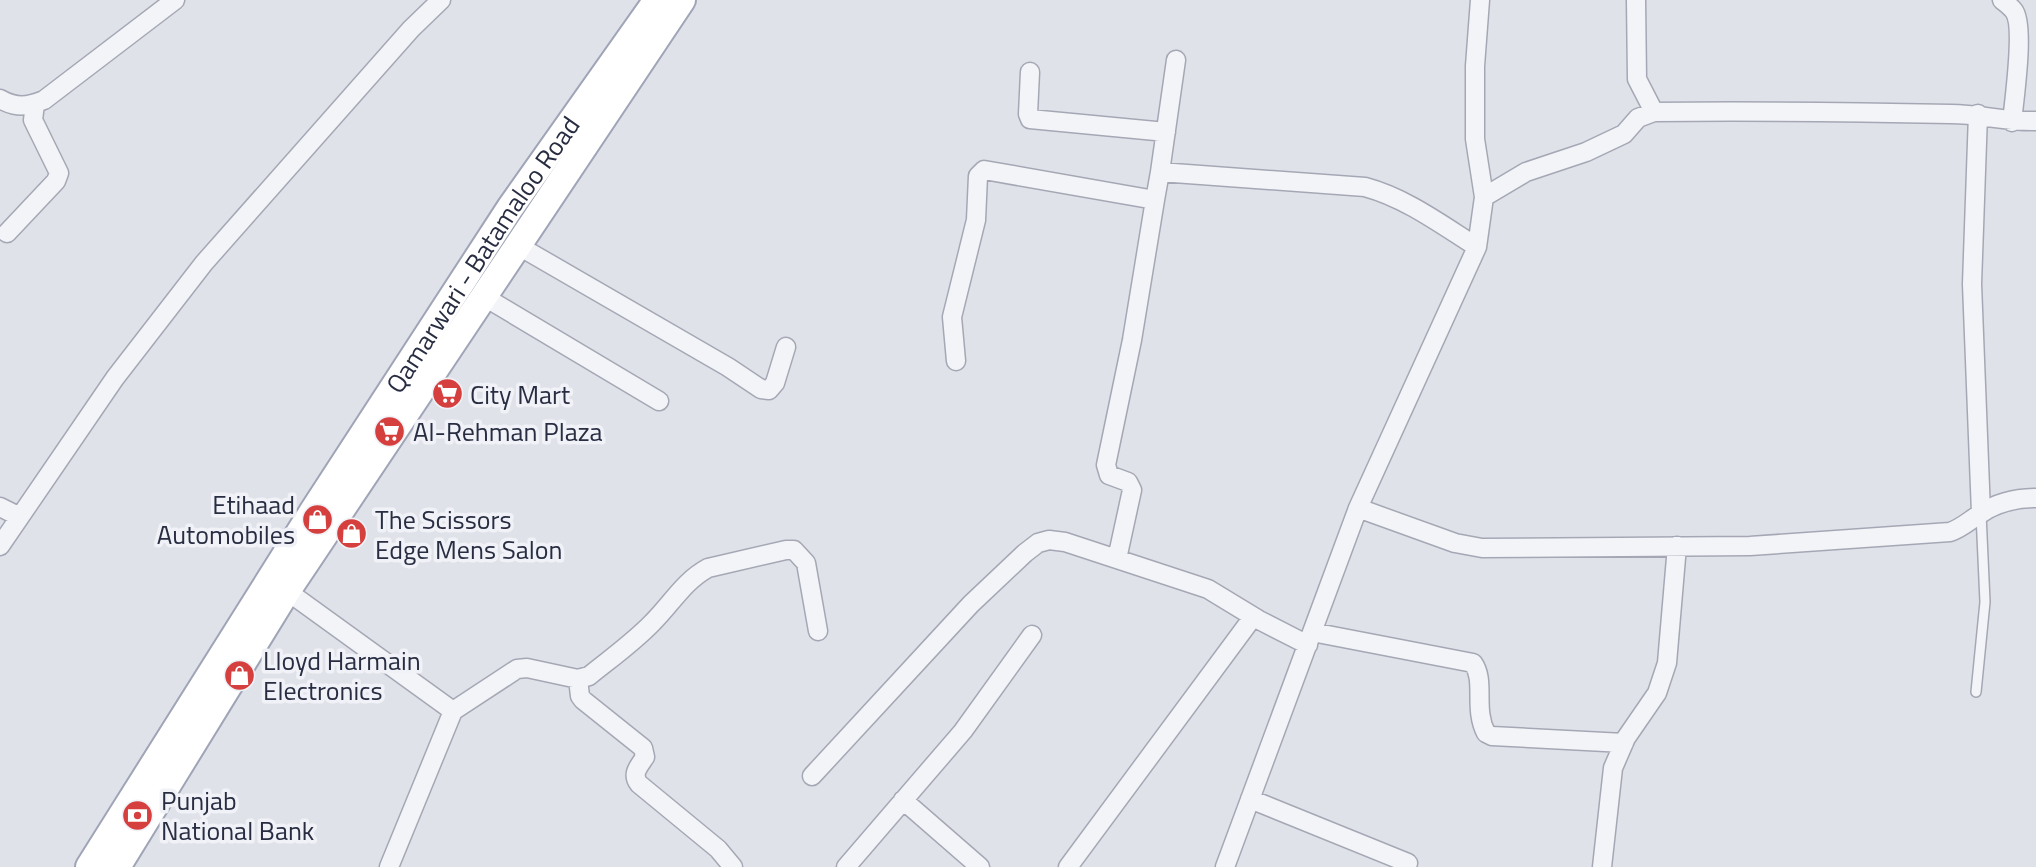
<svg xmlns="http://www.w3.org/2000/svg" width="2036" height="867" font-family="'Titillium Web',sans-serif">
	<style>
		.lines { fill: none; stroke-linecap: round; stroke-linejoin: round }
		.lane-casing { stroke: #a5a8b4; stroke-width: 12 }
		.street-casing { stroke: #a5a8b4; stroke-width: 21 }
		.primary-casing { stroke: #9fa4b6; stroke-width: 30 }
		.lane { stroke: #f3f4f8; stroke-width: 9 }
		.street { stroke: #f3f4f8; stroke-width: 18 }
		.primary { stroke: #fff; stroke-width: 26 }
		.labels { text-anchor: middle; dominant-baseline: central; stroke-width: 7; stroke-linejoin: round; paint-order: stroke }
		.street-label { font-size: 26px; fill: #282d42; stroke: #f0f2f7 }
		.poi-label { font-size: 26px; fill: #282d42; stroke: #f0f2f7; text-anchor: start }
	</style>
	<rect width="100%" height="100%" fill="#e0e2ea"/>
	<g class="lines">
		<defs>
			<path id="lane" d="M 1976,692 L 1985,602 L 1981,514"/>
			<path id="street" d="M 1480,0 L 1475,66 L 1475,139 L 1484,197
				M 1636,0 L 1637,79 L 1654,112
				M 2002,0 C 2006,3 2011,7 2014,11 C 2025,26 2014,101 2012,122
				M 1030,72 L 1028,114 L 1030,119 L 1166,132
				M 0,99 C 16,108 27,107 44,100 L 175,0
				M 1978,114 L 1972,284 L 1981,513
				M 1160,172 L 1176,60
				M 7,233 L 56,181 L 59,173 L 33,120 L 35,104
				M 517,245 L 728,367 L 761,389 L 769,390 L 775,383 L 786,347
				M 483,296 L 659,401
				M 956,361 L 952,317 L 976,220 L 978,176 L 984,170 L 1155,200 L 1160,172 L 1365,187 C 1406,198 1442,225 1477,247
				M 0,507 L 20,517
				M 1358,508 L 1455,543 L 1482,548 L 1750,546 L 1950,532 C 1962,528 1970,520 1980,514 C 1996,503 2017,498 2036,498
				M 0,546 L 115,378 L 204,263 L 411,29 L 441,0
				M 1117,559 L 1132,490 L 1128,482 L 1109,475 L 1106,465 L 1132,340 L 1155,200
				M 287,591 L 453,711
				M 1312,632 L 1473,663 C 1486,681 1473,708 1486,733 L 1492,736 L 1624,743
				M 578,679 L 580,696 L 583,700 L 643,748 L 645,757 C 639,766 631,774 639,784 L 718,849 L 733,867
				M 812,776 L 971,604 L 1025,553 L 1038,543 L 1049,540 L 1065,542 L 1208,589 L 1259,620 L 1308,645
				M 1250,799 L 1408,863
				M 903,800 L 980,867
				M 389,867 L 453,711 L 517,669 L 527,668 L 578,679 L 589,676 C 610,659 634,642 653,622 C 672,603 684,581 708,568 L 786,550 L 794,550 L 806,563 L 818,631
				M 846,867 L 963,731 L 1032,635
				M 1068,867 L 1253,617
				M 1225,867 L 1358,508 L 1477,247 L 1484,197 L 1526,172 L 1586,152 L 1624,134 L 1638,118 L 1654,112 C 1753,111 1852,112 1951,114 C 1980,114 2007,122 2036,121
				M 1602,867 L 1613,768 L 1626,738 L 1657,693 L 1667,663 L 1677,546"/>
			<g id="primary">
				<path id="s1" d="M 89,867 L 313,511 L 510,208 L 657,0"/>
				<path d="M 117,867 L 287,591 L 682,0"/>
			</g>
		</defs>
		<use href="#lane" class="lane-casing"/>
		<use href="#street" class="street-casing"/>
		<use href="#primary" class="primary-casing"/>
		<use href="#lane" class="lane"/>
		<use href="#street" class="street"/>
		<use href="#primary" class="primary"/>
	</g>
	<defs>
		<symbol id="supermarket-disc" viewBox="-11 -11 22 22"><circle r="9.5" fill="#d5403f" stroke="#f0f2f7"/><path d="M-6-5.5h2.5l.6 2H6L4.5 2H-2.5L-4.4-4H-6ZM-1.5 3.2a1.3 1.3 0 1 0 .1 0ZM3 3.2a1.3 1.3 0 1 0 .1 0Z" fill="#fff"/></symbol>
		<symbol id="shop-disc" viewBox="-11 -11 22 22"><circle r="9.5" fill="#d5403f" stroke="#f0f2f7"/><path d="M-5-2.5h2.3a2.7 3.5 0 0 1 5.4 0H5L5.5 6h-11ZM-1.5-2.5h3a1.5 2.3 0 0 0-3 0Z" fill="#fff"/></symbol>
		<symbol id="bank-disc" viewBox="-11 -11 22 22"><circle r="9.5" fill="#d5403f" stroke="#f0f2f7"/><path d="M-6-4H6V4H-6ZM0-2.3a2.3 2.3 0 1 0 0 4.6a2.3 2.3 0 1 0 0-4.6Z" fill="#fff"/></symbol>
	</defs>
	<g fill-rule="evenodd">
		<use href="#supermarket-disc" x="430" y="376" width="35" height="35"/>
		<use href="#supermarket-disc" x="372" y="414" width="35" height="35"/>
		<use href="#shop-disc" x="300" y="502" width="35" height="35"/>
		<use href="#shop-disc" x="334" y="516" width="35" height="35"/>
		<use href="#shop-disc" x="222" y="658" width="35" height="35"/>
		<use href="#bank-disc" x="120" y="798" width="35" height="35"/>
	</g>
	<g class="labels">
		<g class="street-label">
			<text stroke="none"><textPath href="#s1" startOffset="728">Qamarwari - Batamaloo Road</textPath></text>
		</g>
		<g class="poi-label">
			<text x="470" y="394">City Mart</text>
			<text x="413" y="431">Al-Rehman Plaza</text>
			<text x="295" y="504" text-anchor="end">Etihaad<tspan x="295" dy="30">Automobiles</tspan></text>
			<text x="375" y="519">The Scissors<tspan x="375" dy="30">Edge Mens Salon</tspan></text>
			<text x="263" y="660">Lloyd Harmain<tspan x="263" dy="30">Electronics</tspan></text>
			<text x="161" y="800">Punjab<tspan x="161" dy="30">National Bank</tspan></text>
		</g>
	</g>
</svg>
